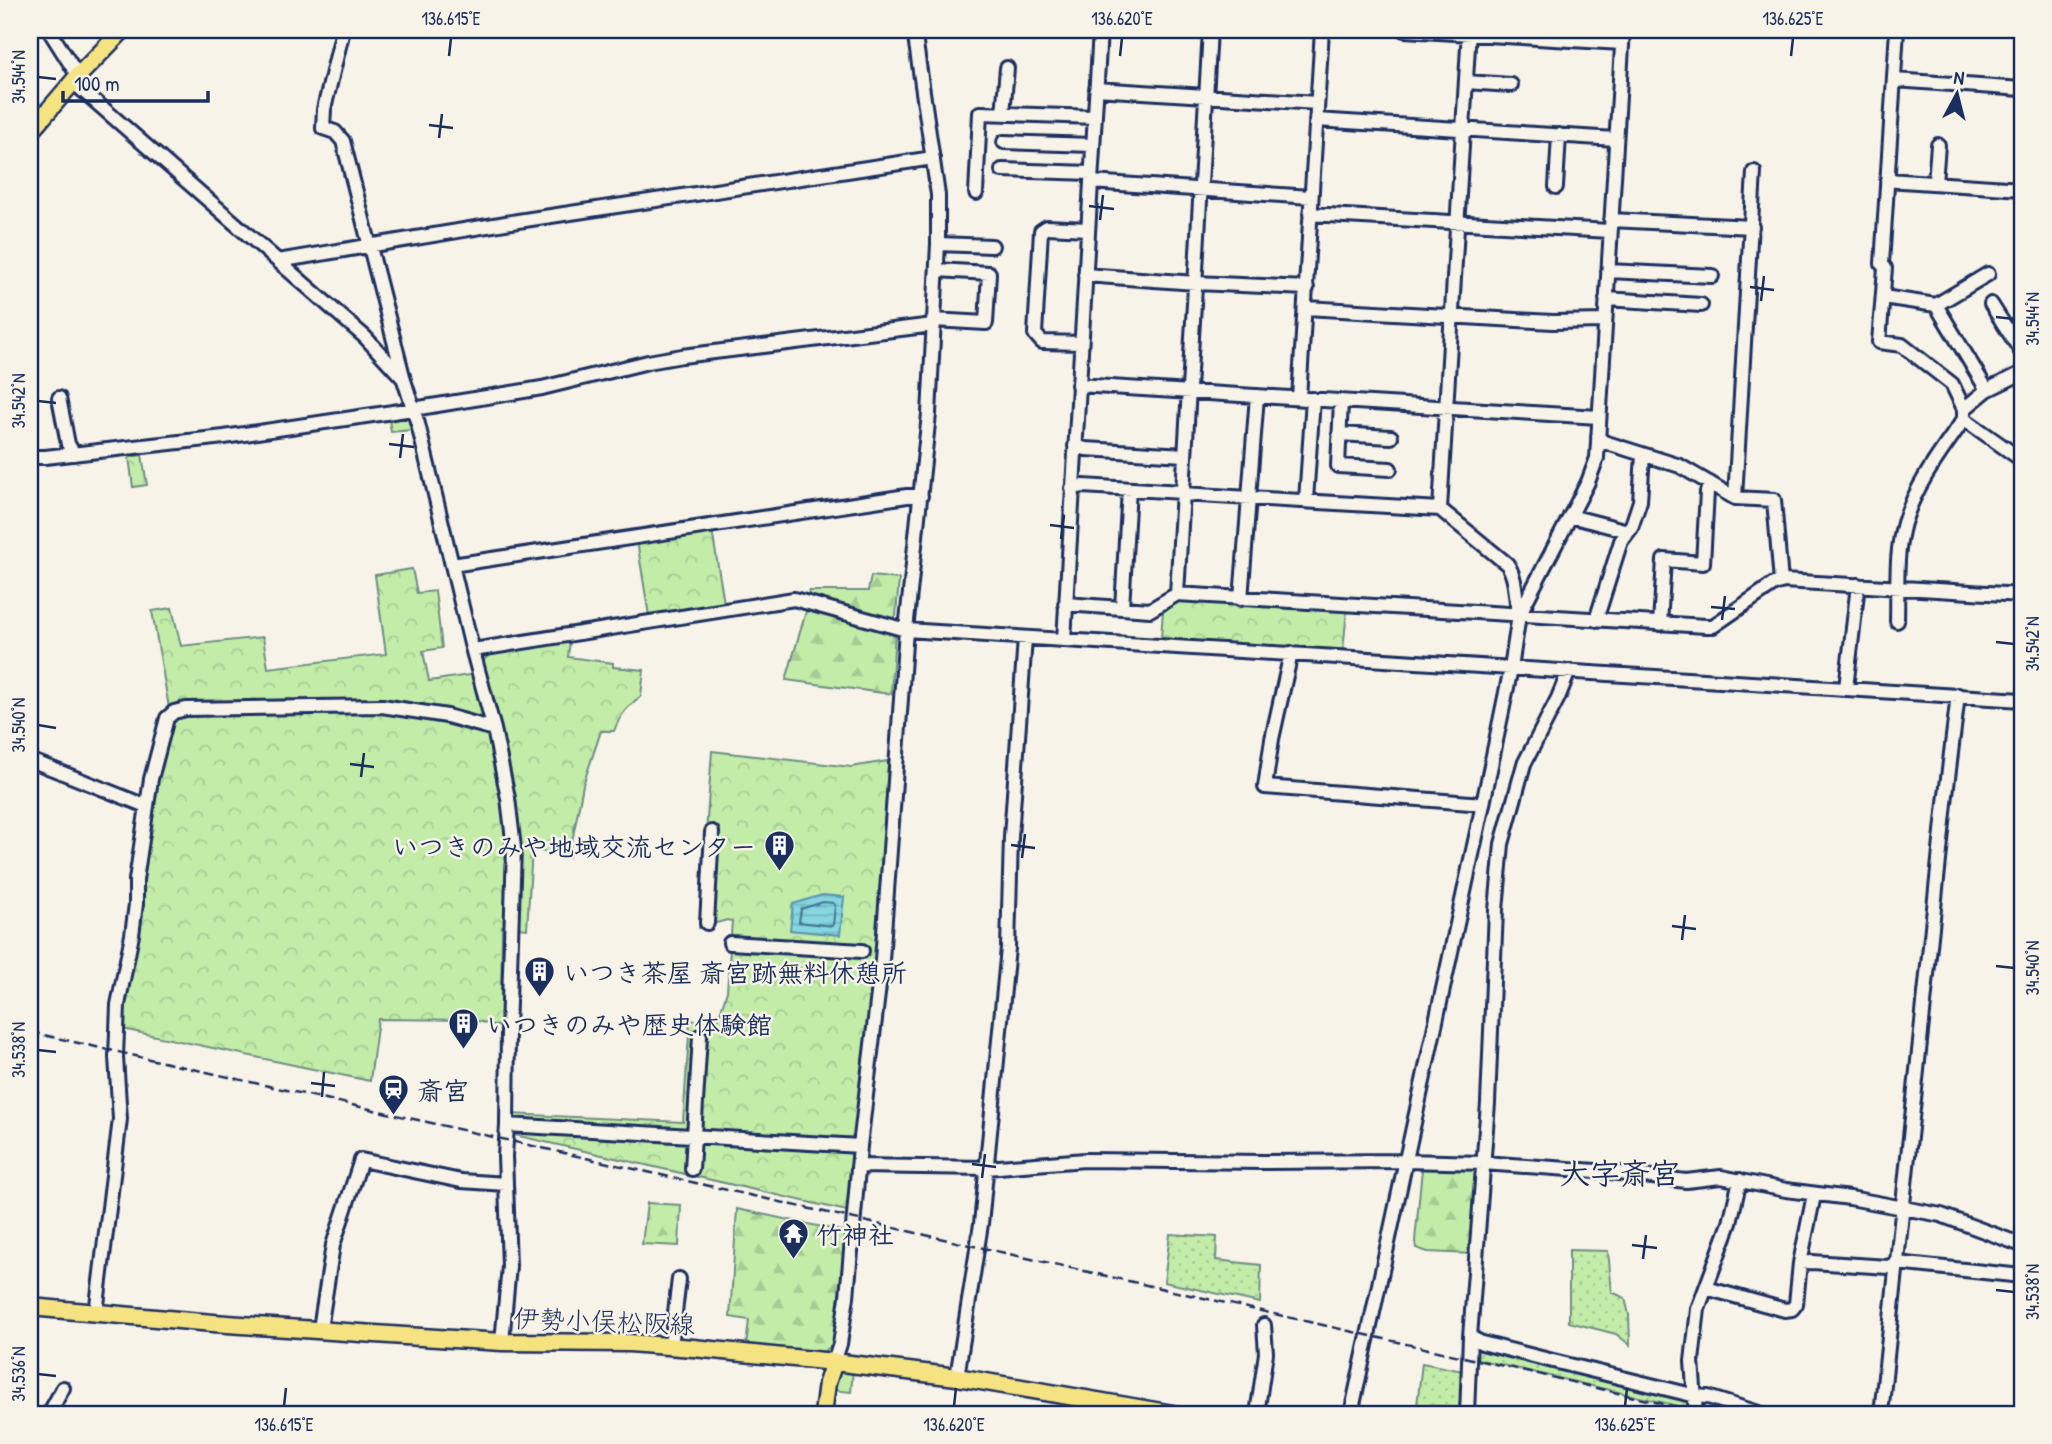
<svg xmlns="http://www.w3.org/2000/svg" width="2052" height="1444" font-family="'Patrick Hand','Klee One',sans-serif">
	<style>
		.grass { fill: url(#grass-dots); stroke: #6e8e83; stroke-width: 2 }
		.forest { fill: url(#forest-firs); stroke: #6e8e83; stroke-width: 2 }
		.park { fill: url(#park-crowns); stroke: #6e8e83; stroke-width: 2 }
		.water { fill: url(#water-rules); stroke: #5b93ac; stroke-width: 2 }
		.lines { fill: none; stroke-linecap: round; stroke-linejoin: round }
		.shore { stroke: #457292; stroke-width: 2 }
		.minor-casing { stroke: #1b2f5e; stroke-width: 18 }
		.major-casing { stroke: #1b2f5e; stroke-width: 21 }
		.minor { stroke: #f7f3e8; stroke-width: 12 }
		.major { stroke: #f5e382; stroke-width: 16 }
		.rail { stroke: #1b2f5e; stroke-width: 2.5; stroke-dasharray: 10 5; stroke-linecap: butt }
		.ticks { fill: none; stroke: #1b2f5e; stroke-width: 2.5 }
		.labels { text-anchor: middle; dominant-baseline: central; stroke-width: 5; stroke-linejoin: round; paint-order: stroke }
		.poi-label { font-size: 26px; font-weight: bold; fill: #1b2f5e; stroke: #f7f3e8; text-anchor: start }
		.street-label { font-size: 26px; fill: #1b2f5e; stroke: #f7f3e8 }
		.quarter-label { font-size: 30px; font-weight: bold; fill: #1b2f5e; stroke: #f7f3e8 }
		.neatline { fill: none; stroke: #1b2f5e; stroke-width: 2.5 }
		.ticks-label { font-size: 18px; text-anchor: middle; fill: #1b2f5e }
	</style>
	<defs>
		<pattern id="grass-dots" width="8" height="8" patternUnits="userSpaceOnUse" patternTransform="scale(1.75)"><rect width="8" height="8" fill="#c2eca8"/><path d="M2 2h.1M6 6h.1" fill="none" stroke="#a6cb93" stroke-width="1.8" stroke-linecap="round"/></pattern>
		<pattern id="forest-firs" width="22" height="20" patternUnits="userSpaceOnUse" patternTransform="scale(1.75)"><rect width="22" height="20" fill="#c2eca8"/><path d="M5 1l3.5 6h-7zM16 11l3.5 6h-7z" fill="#a6cb93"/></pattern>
		<pattern id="park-crowns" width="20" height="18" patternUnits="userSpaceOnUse" patternTransform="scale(1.75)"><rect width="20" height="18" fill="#c2eca8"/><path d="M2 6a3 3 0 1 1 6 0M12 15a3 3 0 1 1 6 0" fill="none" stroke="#a6cb93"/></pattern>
		<pattern id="water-rules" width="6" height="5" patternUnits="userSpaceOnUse" patternTransform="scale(1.75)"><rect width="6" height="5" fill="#85d6e0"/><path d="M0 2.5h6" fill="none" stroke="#72b8c3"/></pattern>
	</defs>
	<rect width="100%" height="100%" fill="#f7f3e8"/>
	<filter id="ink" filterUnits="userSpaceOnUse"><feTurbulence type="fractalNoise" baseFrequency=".0143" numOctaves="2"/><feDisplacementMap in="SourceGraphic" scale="14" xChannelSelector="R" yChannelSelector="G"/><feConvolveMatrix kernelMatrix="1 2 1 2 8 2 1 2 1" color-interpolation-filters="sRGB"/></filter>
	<g filter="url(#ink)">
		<path class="grass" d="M 1170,1234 L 1217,1237 L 1216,1260 L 1261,1265 L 1260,1303 L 1164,1282 Z
			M 1569,1250 L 1608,1251 L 1612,1292 L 1625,1298 L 1629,1315 L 1630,1345 L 1616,1334 L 1569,1322 Z
			M 1476,1348 L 1687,1399 L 1690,1401 L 1691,1409 L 1485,1361 L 1475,1358 L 1474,1349 Z
			M 1422,1363 L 1463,1371 L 1462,1414 L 1453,1414 L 1454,1408 L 1428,1405 L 1426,1414 L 1416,1414 Z"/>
		<path class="forest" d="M 871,576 L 899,579 L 896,616 L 891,619 L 885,618 L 808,596 L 809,591 L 868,591 Z
			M 807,608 L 895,634 L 891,694 L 786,680 Z
			M 1478,1166 L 1472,1254 L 1428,1252 L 1416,1248 L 1415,1241 L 1422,1169 Z
			M 647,1203 L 681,1205 L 679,1246 L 642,1244 Z
			M 737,1209 L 846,1232 L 834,1344 L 823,1352 L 746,1346 L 749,1320 L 730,1317 Z"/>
		<path class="park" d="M 408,418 L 411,430 L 391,432 L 389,420 Z
			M 142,455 L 147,485 L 133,487 L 129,457 Z
			M 712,530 L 724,603 L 649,616 L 637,541 Z
			M 412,569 L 417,593 L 435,591 L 442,648 L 423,651 L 429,681 L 483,673 L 483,661 L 488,656 L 494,654 L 570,640 L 568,657 L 613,663 L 613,667 L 644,670 L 641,696 C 628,706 620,715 614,731 L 601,731 L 583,785 L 569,857 L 532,849 L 527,929 L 502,926 L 501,1027 L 474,1020 L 378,1019 L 370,1081 L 122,1029 L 122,1012 L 154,780 L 171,719 L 152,611 L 172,608 L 181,646 L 263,637 L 268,668 L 386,654 L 375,575 Z
			M 1177,599 L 1347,610 L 1343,652 L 1161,639 L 1163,609 Z
			M 712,751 L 851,767 L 888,761 L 878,944 L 847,1211 L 510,1134 L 510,1114 L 683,1122 L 690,1020 L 717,1023 L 727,991 L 732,921 L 727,920 L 699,928 Z
			M 838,1368 L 853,1370 L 851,1392 L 832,1390 Z"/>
		<path class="water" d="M 822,895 L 844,897 L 840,935 L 790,930 L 793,904 Z"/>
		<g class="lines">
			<path class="shore" d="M 823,902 L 833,903 L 835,905 L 833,926 L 799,922 L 801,909 Z"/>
			<defs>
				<path id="minor" d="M 49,30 L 78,76
					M 343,30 L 324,109 L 323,128 L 335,132 L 343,141 L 404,380 L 418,424 L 471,644 L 494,729 L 508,798 L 514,848 L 508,1032 L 507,1125 L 505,1156 L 509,1266 L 502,1342
					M 1404,30 L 1622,43
					M 1897,30 L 1882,264 L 1885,268 L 1879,342 L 1902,345 L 1952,384 L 1964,409
					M 1895,80 L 2022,89
					M 73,82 L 365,337 L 402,377
					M 1466,82 L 1511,85
					M 1096,89 L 1317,103
					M 1003,114 L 1007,68
					M 1316,120 L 1616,139
					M 1004,142 L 1092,145
					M 1002,170 L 1091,173
					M 1887,180 L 2022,189
					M 1091,182 L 1311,197
					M 1935,183 L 1938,145
					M 1556,187 L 1559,135
					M 976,193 L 980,113 L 1094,117
					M 1310,214 L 1610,231
					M 1611,220 L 1752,227
					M 938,244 L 992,246
					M 278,261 L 518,221 L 933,158
					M 1608,271 L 1712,276
					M 1085,275 L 1196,283 L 1307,288
					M 1883,297 L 1936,305 L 1987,390 L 1964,409 L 1964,419 C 1941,452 1916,484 1904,523 C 1895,554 1898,589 1897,621
					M 1606,299 L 1701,305
					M 1991,304 L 2022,353
					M 1936,305 L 1988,274
					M 1306,308 L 1553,322 L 1604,321
					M 933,320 L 986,323 L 989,273 L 937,270
					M 1081,343 L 1042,342 L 1035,334 L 1041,231 L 1047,227 L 1088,229
					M 1078,385 L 1599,417
					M 1987,390 L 2022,373
					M 59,398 L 68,444 L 74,454
					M 1299,398 L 1322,30
					M 1341,401 L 1338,466 L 1390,469
					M 1964,419 L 2022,460
					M 1339,434 L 1391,437
					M 1598,437 L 1604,442 L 1680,466 L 1735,498 L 1774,500 L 1781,582
					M 1075,446 L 1086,449 L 1184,455
					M 30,457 L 45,457 L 224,437 L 413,409 L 542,388 L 648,362 L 682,356 L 933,325
					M 1072,488 L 1083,486 L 1182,492
					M 1182,494 L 1440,509 L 1507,564 C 1517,578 1515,598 1519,615
					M 1735,498 L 1754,172
					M 1306,500 L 1313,399
					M 1440,509 L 1469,30
					M 1570,516 L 1628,531
					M 452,565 L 907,496 L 921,496
					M 1177,594 L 1210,30
					M 1241,599 L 1257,396
					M 1065,604 L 1150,610 L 1177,594 L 1706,626 L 1713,626 L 1774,584 L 1783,581 L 2022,595
					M 1122,608 L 1129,489
					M 1596,620 L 1621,541 L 1631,528 L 1640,501 L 1643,455
					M 1660,624 L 1664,560 L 1703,563 L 1707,492 L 1710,483
					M 1064,640 L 1100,30
					M 473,650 L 794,599 L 906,630 L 2022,700
					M 1291,653 L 1272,739 L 1265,787 L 1483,804
					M 1846,688 L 1858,585
					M 30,760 L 146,806
					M 707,923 L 712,832
					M 730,943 L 862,951
					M 507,1125 L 860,1146
					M 858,1166 L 987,1168 L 1085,1160 L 1265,1162 L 1406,1161 L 1483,1163 L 1610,1172 L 1686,1181 L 1721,1177 L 1786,1190 L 1850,1198 L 1941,1215 L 2022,1245
					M 692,1169 L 700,1036
					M 1814,1195 L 1800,1263 L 1812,1262 L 1888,1267 L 1897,1263 L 2022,1276
					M 1706,1288 L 1785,1310 L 1792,1309 L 1796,1304 L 1800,1263
					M 96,1313 L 120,1119 L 116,1057 L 118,1005 L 132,935 L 136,904 L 136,880 L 151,779 L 167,718 L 174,712 L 186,709 L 382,706 L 447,716 L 494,729
					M 320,1329 L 333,1245 L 361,1160 L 461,1181 L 506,1184
					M 1470,1337 L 1482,1343 L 1553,1361 L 1696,1396 L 1708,1397 L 1762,1414
					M 671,1346 L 679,1279
					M 834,1362 L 840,1344 L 847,1297 L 860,1146 L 882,960 L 906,630 L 929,414 L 938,244 L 938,195 L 914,30
					M 957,1377 L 981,1224 L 1008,948 L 1011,837 L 1025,638
					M 49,1414 L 63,1388
					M 1257,1414 L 1266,1353 L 1264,1325
					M 1351,1414 L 1483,804 L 1511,668 L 1519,615 L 1588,482 L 1597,458 L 1623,30
					M 1467,1414 L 1470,1337 L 1488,1103 L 1496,910 L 1502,844 L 1524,764 L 1558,698 L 1569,671
					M 1696,1414 L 1692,1361 L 1698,1309 L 1730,1223 L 1740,1180
					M 1881,1414 L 1945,803 L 1958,695"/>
				<path id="major" d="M 30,132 L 78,76 L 123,30
					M 30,1307 L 213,1323 L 405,1336 L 502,1342 L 629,1343 L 693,1348 L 834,1362 L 957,1377 L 1173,1414
					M 823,1414 L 827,1383 L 834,1362"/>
			</defs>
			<use href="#minor" class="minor-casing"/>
			<use href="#major" class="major-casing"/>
			<use href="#minor" class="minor"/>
			<use href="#major" class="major"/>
			<path class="rail" d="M 30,1032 L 1530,1372 L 1705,1414"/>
		</g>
	</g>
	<path class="ticks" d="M 449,56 L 451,38M 1120,56 L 1122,38M 1791,56 L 1793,38M 38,77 L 56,79M 429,125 L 453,128M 439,138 L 442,114M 1089,206 L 1114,209M 1100,220 L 1103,195M 1750,287 L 1774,290M 1761,301 L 1764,276M 1996,317 L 2014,319M 38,401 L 56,403M 389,444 L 414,447M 400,458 L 403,434M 1050,525 L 1074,528M 1061,539 L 1064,515M 1711,607 L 1735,609M 1722,620 L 1725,596M 1996,642 L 2014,644M 38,725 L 56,728M 350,764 L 374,767M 361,777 L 364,753M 1011,845 L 1035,848M 1022,858 L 1025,834M 1672,926 L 1696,929M 1682,940 L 1685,915M 1996,966 L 2014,968M 38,1050 L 56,1052M 311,1083 L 335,1086M 322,1097 L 324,1072M 972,1164 L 996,1167M 982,1178 L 985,1154M 1632,1245 L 1657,1248M 1643,1259 L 1646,1235M 1996,1290 L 2014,1292M 38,1374 L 56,1376M 284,1406 L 286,1388M 954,1406 L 956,1388M 1625,1406 L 1627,1388"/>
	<defs>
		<symbol id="building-pin" viewBox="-11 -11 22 30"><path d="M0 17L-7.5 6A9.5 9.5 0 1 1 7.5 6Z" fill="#1b2f5e" stroke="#f7f3e8"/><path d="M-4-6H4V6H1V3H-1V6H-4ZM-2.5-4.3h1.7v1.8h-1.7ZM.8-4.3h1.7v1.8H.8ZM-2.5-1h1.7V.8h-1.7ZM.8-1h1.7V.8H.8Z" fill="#fff"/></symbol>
		<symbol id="station-pin" viewBox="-11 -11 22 30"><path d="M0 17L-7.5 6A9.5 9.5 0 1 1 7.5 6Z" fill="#1b2f5e" stroke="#f7f3e8"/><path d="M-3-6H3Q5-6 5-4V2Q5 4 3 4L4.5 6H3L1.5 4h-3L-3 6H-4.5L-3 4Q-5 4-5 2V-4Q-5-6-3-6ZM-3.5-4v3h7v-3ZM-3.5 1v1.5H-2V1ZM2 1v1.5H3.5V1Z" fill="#fff"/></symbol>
		<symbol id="temple-pin" viewBox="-11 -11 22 30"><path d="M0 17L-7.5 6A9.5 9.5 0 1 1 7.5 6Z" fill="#1b2f5e" stroke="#f7f3e8"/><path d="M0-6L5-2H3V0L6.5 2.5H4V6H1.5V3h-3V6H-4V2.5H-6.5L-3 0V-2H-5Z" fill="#fff"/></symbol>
	</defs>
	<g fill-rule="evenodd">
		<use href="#building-pin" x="762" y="828" width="35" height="47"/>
		<use href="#building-pin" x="522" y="954" width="35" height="47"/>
		<use href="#building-pin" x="446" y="1006" width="35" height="47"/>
		<use href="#station-pin" x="376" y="1072" width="35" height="47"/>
		<use href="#temple-pin" x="776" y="1216" width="35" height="47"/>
	</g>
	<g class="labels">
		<g class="poi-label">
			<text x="756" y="846" text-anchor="end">いつきのみや地域交流センター</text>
			<text x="563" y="972">いつき茶屋 斎宮跡無料休憩所</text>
			<text x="486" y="1024">いつきのみや歴史体験館</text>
			<text x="417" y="1090">斎宮</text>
			<text x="816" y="1234">竹神社</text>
		</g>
		<g class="street-label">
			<text transform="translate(604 1321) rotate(2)">伊勢小俣松阪線</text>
		</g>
		<g class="quarter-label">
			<text x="1620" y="1173">大字斎宮</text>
		</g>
	</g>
	<rect width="2052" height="1444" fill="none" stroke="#f7f3e8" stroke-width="77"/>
	<g transform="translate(1957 94) rotate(7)" stroke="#f7f3e8" stroke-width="5" paint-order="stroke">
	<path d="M0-5L12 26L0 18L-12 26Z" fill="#1b2f5e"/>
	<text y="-10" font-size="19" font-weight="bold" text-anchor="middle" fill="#1b2f5e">N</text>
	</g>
	<path d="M63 91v10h145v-10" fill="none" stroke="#1b2f5e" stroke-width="3.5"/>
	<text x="74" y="91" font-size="21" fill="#1b2f5e" stroke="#f7f3e8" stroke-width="5" paint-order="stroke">100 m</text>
	<rect x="38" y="38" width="1976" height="1368" class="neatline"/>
	<g class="ticks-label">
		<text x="451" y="25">136.615°E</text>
		<text x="1122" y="25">136.620°E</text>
		<text x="1793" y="25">136.625°E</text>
		<text transform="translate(19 77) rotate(-90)" y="6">34.544°N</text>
		<text transform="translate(2033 319) rotate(-90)" y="6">34.544°N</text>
		<text transform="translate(19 401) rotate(-90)" y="6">34.542°N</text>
		<text transform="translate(2033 644) rotate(-90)" y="6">34.542°N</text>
		<text transform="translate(19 725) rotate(-90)" y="6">34.540°N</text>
		<text transform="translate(2033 968) rotate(-90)" y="6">34.540°N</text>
		<text transform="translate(19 1050) rotate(-90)" y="6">34.538°N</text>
		<text transform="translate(2033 1292) rotate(-90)" y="6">34.538°N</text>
		<text transform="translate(19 1374) rotate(-90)" y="6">34.536°N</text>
		<text x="284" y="1431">136.615°E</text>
		<text x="954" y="1431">136.620°E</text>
		<text x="1625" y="1431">136.625°E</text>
	</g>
</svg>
